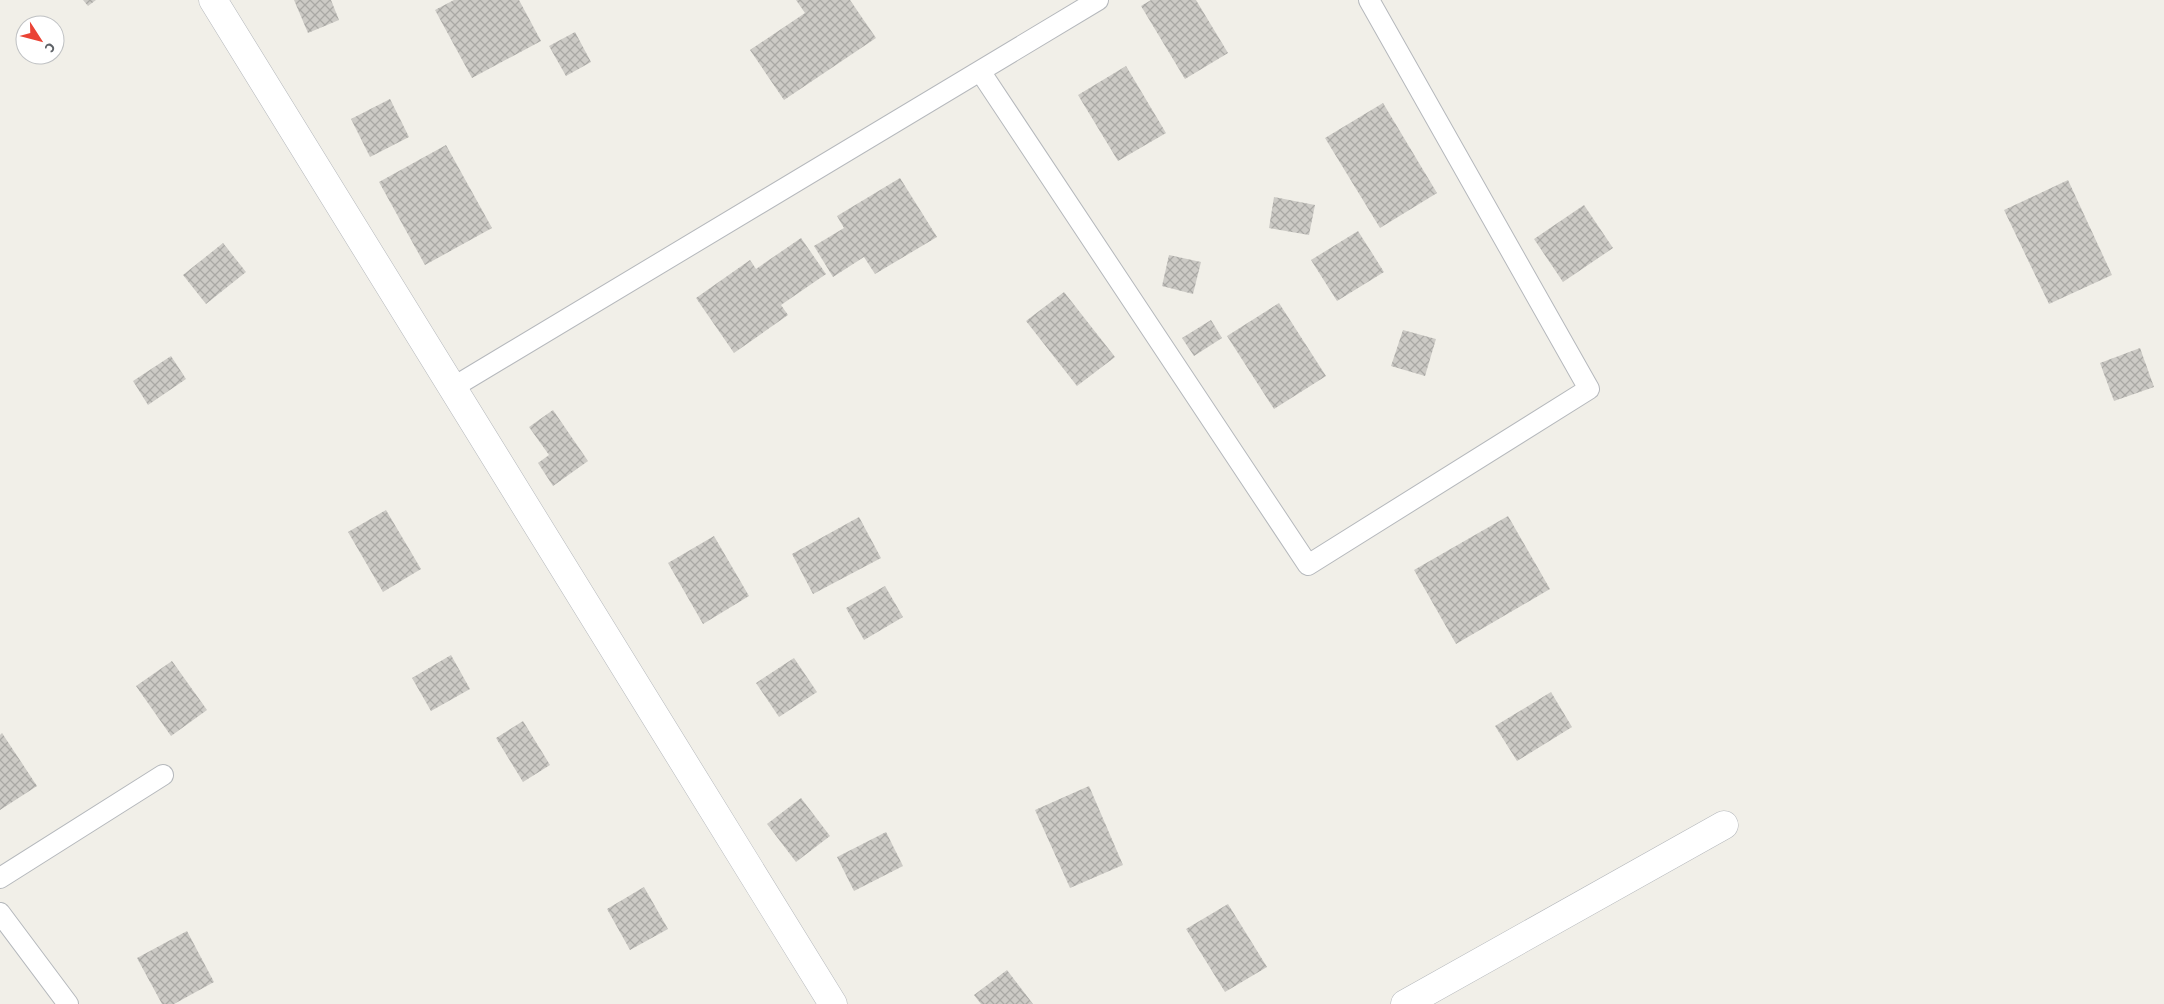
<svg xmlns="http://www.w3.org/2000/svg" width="2164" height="1004" font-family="'Source Sans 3',sans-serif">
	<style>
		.building { fill: url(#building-cross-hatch) }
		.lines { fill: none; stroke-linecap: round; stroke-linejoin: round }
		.lane-casing { stroke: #b5b8bc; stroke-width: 22 }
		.street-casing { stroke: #b5b8bc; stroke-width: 29 }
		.lane { stroke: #fff; stroke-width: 20 }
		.street { stroke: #fff; stroke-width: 28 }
	</style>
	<defs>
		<pattern id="building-cross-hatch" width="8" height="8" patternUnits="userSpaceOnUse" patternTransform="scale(1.25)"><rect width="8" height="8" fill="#cccac5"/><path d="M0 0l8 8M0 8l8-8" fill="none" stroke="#a9a8a4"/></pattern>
	</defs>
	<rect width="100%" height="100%" fill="#f1efe8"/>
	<path class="building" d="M 83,0 L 96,0 L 88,6 Z
		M 294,0 L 331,0 L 339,20 L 308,33 Z
		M 454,0 L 519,0 L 541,41 L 472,78 L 435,10 Z
		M 796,0 L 850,0 L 876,38 L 784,100 L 750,50 L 805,13 Z
		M 1151,0 L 1196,0 L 1228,53 L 1185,79 L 1141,6 Z
		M 575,32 L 591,62 L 566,76 L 549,46 Z
		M 1126,66 L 1166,133 L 1118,161 L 1078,95 Z
		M 390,99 L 409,137 L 370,157 L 351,119 Z
		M 1383,103 L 1437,193 L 1380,228 L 1325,138 Z
		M 446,145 L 492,228 L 425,265 L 379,182 Z
		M 900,178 L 937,237 L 875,274 L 864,257 L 833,277 L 814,246 L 844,228 L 837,216 Z
		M 2068,180 L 2112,275 L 2049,304 L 2004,210 Z
		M 1274,197 L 1315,205 L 1309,235 L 1269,228 Z
		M 1584,205 L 1613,248 L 1563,282 L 1534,239 Z
		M 1358,231 L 1384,272 L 1337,301 L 1311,260 Z
		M 801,238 L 826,274 L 781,305 L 788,315 L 734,353 L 696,298 L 750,260 L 756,269 Z
		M 223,243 L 246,272 L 206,304 L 183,275 Z
		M 1169,255 L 1201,262 L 1193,294 L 1162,286 Z
		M 1064,292 L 1115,357 L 1077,386 L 1026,321 Z
		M 1279,303 L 1326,376 L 1274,409 L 1227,336 Z
		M 1211,320 L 1222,338 L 1194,356 L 1182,338 Z
		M 1403,330 L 1436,339 L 1425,376 L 1391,366 Z
		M 2140,348 L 2154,387 L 2114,401 L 2100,363 Z
		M 171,356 L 186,379 L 148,405 L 133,381 Z
		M 553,410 L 588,461 L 553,486 L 538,463 L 549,455 L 529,427 Z
		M 386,510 L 421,569 L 383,592 L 348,532 Z
		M 1508,516 L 1550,589 L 1456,644 L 1414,570 Z
		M 859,517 L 881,558 L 813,594 L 792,554 Z
		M 714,536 L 749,596 L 703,624 L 668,563 Z
		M 885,586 L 903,617 L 864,640 L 846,608 Z
		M 451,655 L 470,689 L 431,711 L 412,678 Z
		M 794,658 L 817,692 L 779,717 L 756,683 Z
		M 172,661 L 207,710 L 171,736 L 136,686 Z
		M 1551,692 L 1572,727 L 1517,761 L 1495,726 Z
		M 523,721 L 550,765 L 523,782 L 496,738 Z
		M 2,733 L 37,786 L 0,810 L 0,735 Z
		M 1089,786 L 1123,865 L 1070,888 L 1035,810 Z
		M 801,798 L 830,836 L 796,862 L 767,824 Z
		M 886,832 L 903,866 L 854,891 L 837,857 Z
		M 644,887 L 668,929 L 630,950 L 607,909 Z
		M 1228,904 L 1267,967 L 1225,992 L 1186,929 Z
		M 187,931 L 214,982 L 174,1004 L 162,1004 L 137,958 Z
		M 1007,970 L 1033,1004 L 981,1004 L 974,995 Z"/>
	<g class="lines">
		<defs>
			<path id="lane" d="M 980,71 L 1308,565 L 1589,389 L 1369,0
				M 452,388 L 1098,0
				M 0,878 L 163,775
				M 0,913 L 68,1004"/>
			<path id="street" d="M 213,0 L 833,1004
				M 1405,1004 L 1724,825"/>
		</defs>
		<use href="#lane" class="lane-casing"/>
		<use href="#street" class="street-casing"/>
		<use href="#lane" class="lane"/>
		<use href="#street" class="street"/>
	</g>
	<g transform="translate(40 40) rotate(126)"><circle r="24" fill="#ffffff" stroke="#bfc1c3"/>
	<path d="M0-4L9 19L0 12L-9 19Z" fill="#ea4335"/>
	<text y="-8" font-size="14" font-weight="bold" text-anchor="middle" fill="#5f6368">С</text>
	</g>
</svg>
